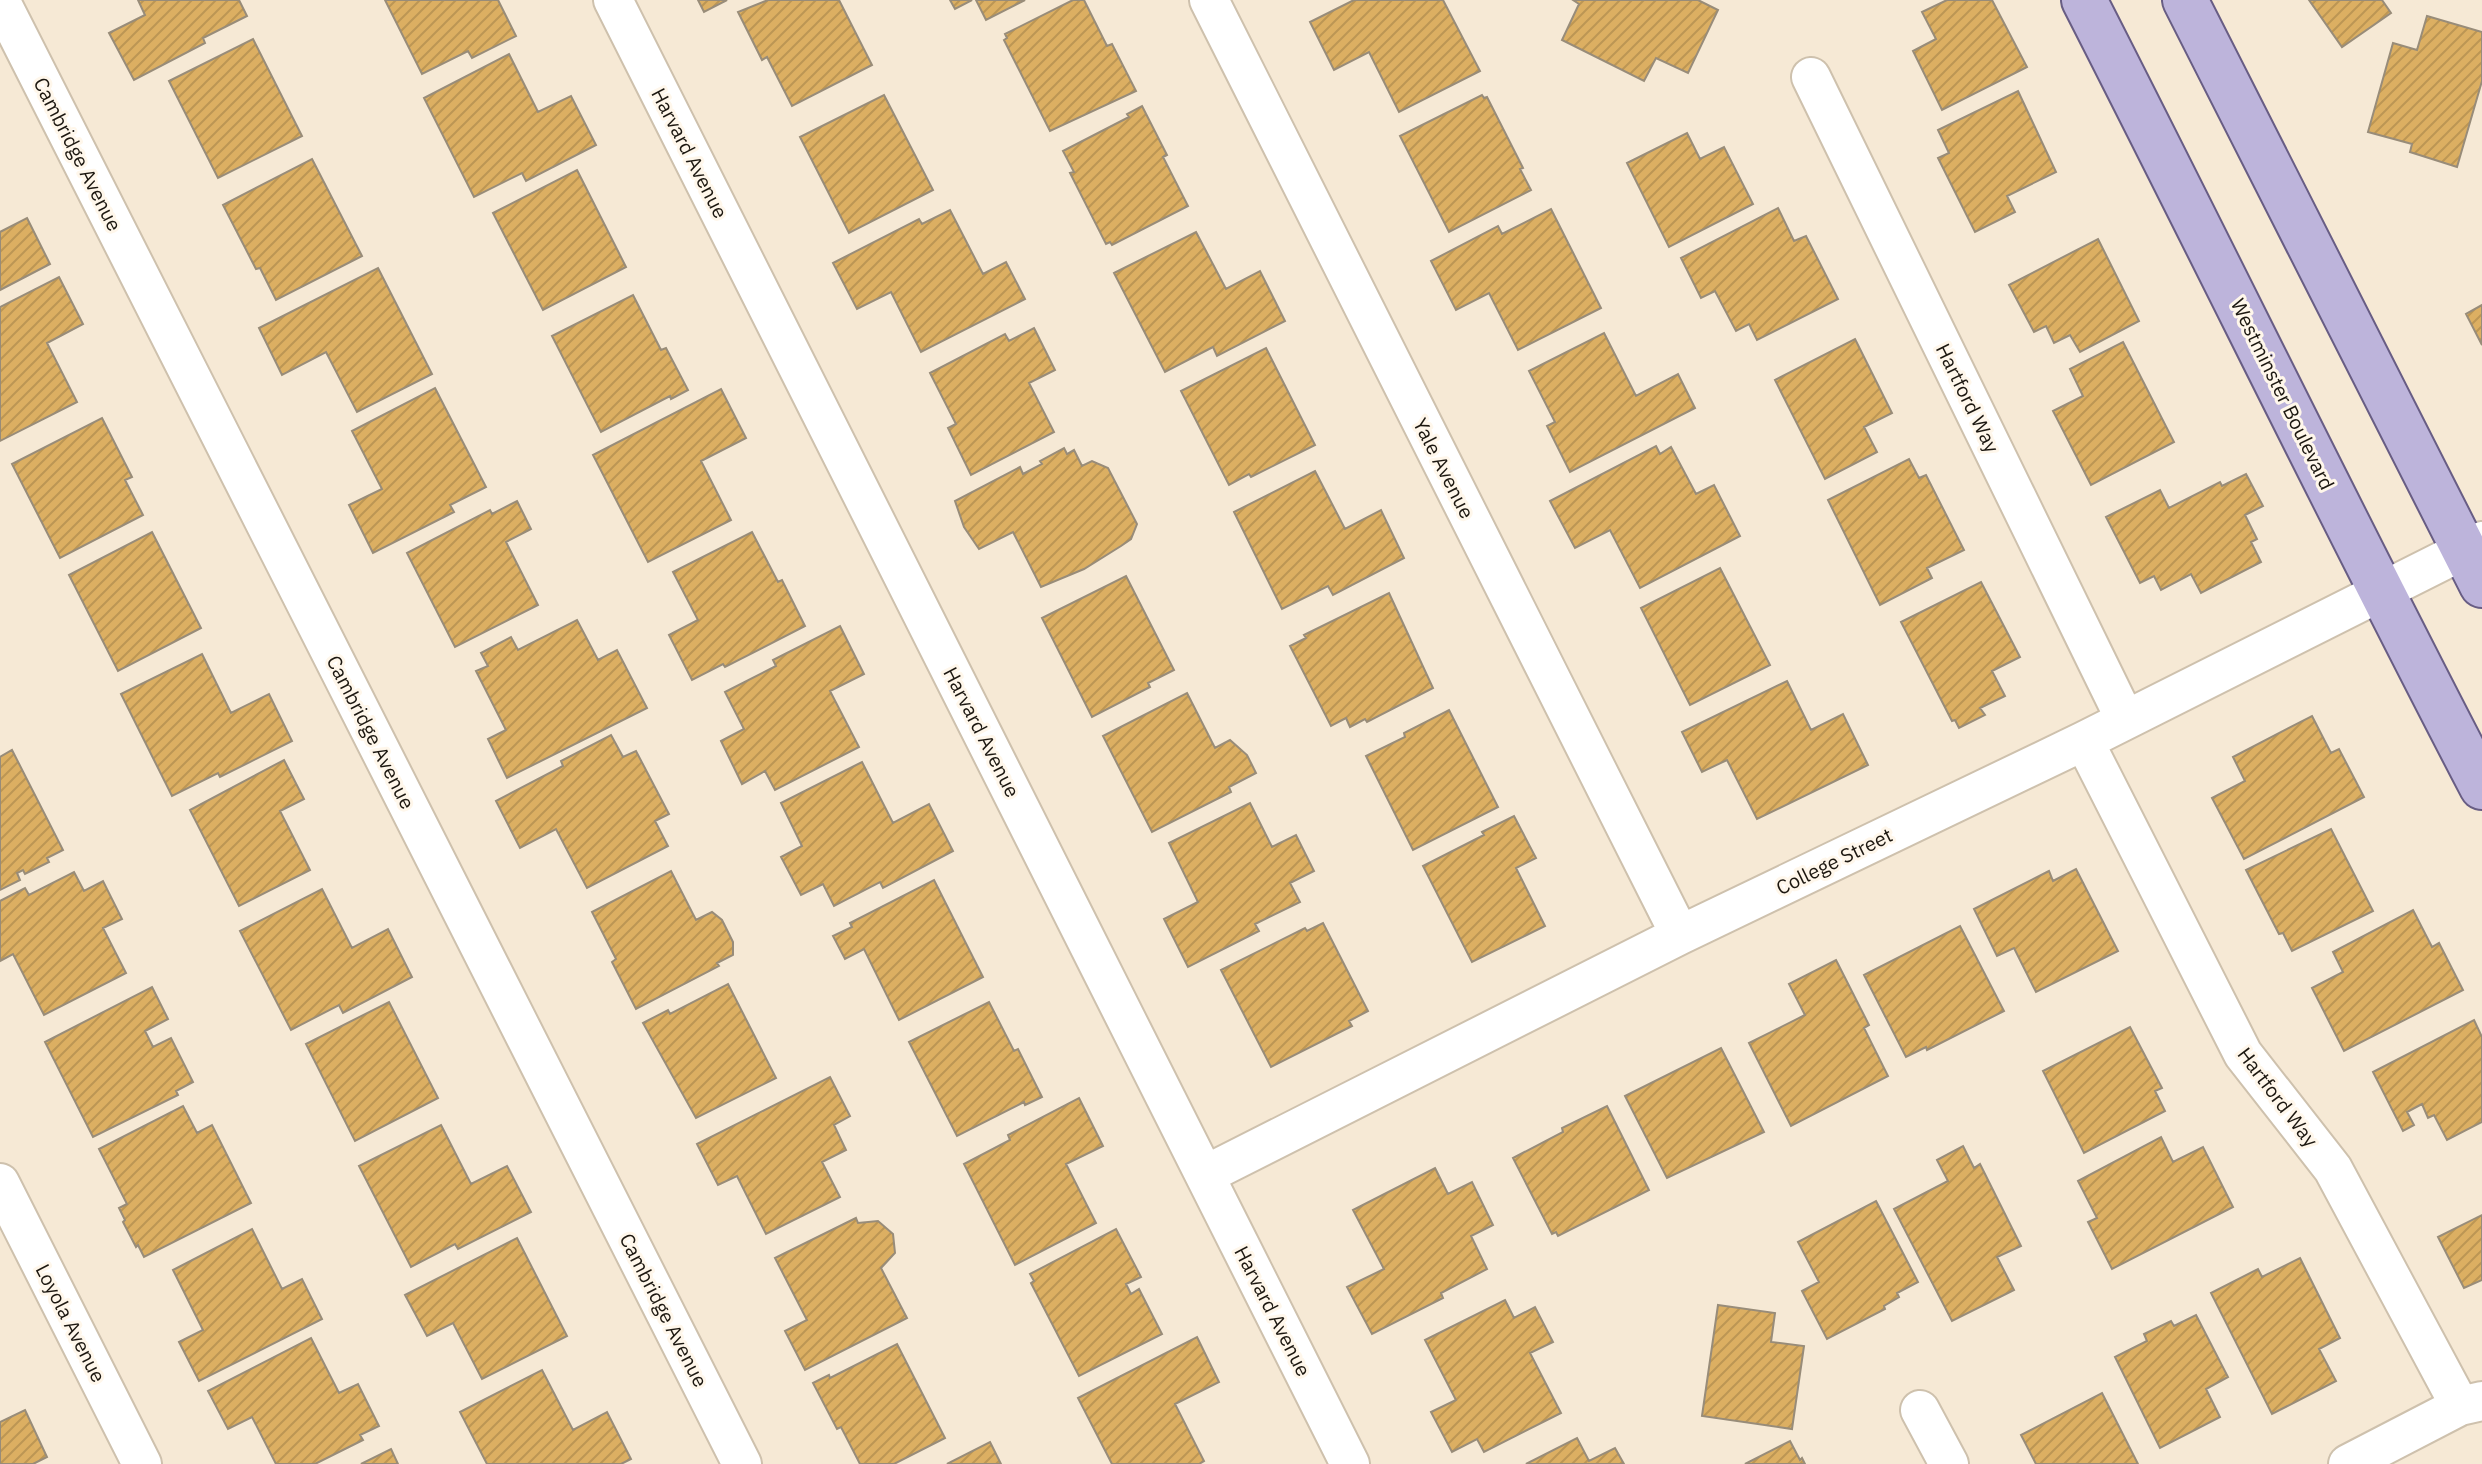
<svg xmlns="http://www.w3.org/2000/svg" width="2482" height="1464" font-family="'IBM Plex Sans',sans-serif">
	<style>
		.building { fill: url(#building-hatch); stroke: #988c79; stroke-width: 2 }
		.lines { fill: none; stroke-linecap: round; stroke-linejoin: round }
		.street-casing { stroke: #cec1ad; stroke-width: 42 }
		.primary-casing { stroke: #685d84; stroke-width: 48 }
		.street { stroke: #fff; stroke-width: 38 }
		.primary { stroke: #bdb4db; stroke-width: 44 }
		.labels { text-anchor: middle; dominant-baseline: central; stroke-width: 6; stroke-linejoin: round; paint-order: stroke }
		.street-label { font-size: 20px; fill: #1c1710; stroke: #fff7eb }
	</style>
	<defs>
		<pattern id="building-hatch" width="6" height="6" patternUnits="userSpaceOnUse" patternTransform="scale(2)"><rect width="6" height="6" fill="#dcaf62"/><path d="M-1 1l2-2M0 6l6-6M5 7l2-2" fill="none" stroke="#bc9654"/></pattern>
	</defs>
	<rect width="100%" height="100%" fill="#f6e9d5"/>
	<path class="building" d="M 138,0 L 239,0 L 247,16 L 203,38 L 205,43 L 134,80 L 109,33 L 145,15 Z
		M 385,0 L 498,0 L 516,36 L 472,58 L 468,51 L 422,74 Z
		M 698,0 L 727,0 L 704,12 Z
		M 768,0 L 839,0 L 872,65 L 792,106 L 767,57 L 762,60 L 738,12 Z
		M 950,0 L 972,0 L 955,9 Z
		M 976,0 L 1025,0 L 986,20 Z
		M 1073,0 L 1084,0 L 1107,46 L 1112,44 L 1136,91 L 1050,131 L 1004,40 L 1007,38 L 1005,34 Z
		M 1354,0 L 1443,0 L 1480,71 L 1399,112 L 1369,52 L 1334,70 L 1310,22 Z
		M 1698,0 L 1718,10 L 1688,73 L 1656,58 L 1644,81 L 1562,40 L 1579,4 L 1573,0 Z
		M 1947,0 L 1992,0 L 2027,67 L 1942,110 L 1913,51 L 1936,39 L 1922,12 Z
		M 2309,0 L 2382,0 L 2391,13 L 2342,47 Z
		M 2427,16 L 2482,32 L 2482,81 L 2457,167 L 2410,152 L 2412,144 L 2368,132 L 2393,43 L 2417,50 Z
		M 253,39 L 302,136 L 218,178 L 169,81 Z
		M 509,54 L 538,112 L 571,96 L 596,145 L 526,181 L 522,173 L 474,197 L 424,98 Z
		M 2018,91 L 2056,172 L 2007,196 L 2015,212 L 1975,232 L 1938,158 L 1949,153 L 1938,130 Z
		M 884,95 L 933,190 L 849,233 L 800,137 Z
		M 1482,95 L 1484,98 L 1487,97 L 1523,168 L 1520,169 L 1531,190 L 1449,232 L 1400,136 Z
		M 1142,106 L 1167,155 L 1163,157 L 1188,206 L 1112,245 L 1110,242 L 1106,244 L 1070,173 L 1074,172 L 1063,151 L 1129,117 L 1127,114 Z
		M 1687,133 L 1700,159 L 1724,147 L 1753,204 L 1669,247 L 1627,163 Z
		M 312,159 L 362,256 L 276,300 L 260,268 L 256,269 L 223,205 Z
		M 577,170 L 626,267 L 543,310 L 493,213 Z
		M 1778,208 L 1794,241 L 1806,236 L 1838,299 L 1757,340 L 1749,324 L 1736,331 L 1715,291 L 1701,298 L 1681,258 Z
		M 1551,209 L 1601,308 L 1518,350 L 1489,293 L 1456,310 L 1431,261 L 1498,226 L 1502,234 Z
		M 950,210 L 983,274 L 1006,262 L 1025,299 L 921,352 L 891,292 L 857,309 L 833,263 L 919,219 L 922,224 Z
		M 27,218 L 50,264 L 0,290 L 0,232 Z
		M 1196,232 L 1226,289 L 1260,271 L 1285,321 L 1217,356 L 1213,347 L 1165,372 L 1114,273 Z
		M 2098,239 L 2139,321 L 2080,352 L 2070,335 L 2054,343 L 2046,326 L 2034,332 L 2009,285 Z
		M 378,268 L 432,374 L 357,412 L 326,352 L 282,375 L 259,328 Z
		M 59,277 L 83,324 L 47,343 L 77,402 L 0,441 L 0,307 Z
		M 633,295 L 661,350 L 666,348 L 688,390 L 671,399 L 670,396 L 601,432 L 552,336 Z
		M 2482,305 L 2482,345 L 2466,314 Z
		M 1034,328 L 1055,370 L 1029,383 L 1054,432 L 971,475 L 948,428 L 956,424 L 930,373 L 1005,334 L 1009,341 Z
		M 1604,333 L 1636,396 L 1678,374 L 1695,408 L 1570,472 L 1547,426 L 1555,422 L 1529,371 Z
		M 1855,339 L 1892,413 L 1864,427 L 1877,452 L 1825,479 L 1775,380 Z
		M 2123,342 L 2174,442 L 2091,485 L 2053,411 L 2083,396 L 2070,369 Z
		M 1266,348 L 1315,445 L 1251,477 L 1249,474 L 1229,485 L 1181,391 Z
		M 435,388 L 486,487 L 450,505 L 454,512 L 373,553 L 349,505 L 382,489 L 352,431 Z
		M 721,389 L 746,438 L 701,461 L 731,520 L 648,562 L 593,455 Z
		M 102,418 L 132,477 L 125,480 L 143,515 L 60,558 L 12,464 Z
		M 1656,446 L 1660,454 L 1671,447 L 1696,494 L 1714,485 L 1740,536 L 1640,588 L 1610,530 L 1575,548 L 1550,501 Z
		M 1064,448 L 1067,454 L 1074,450 L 1082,466 L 1092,461 L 1108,468 L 1137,524 L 1131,539 L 1121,546 L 1084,569 L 1041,587 L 1013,532 L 979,549 L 964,527 L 955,501 L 1020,467 L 1023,474 L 1042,464 L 1040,461 Z
		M 1909,459 L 1919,478 L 1926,475 L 1964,550 L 1927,568 L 1932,578 L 1880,605 L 1828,500 Z
		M 1315,471 L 1345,529 L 1381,510 L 1404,558 L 1333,595 L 1328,586 L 1282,609 L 1234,512 Z
		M 2246,474 L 2263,506 L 2245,515 L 2257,539 L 2251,542 L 2261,562 L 2201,593 L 2191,574 L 2161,590 L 2154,576 L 2140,583 L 2106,517 L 2160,490 L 2169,508 L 2220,482 L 2222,486 Z
		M 517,501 L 531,529 L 506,542 L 538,605 L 455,647 L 407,553 L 490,510 L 492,514 Z
		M 152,532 L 201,628 L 118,671 L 69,575 Z
		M 752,532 L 778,582 L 782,580 L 805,626 L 725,667 L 723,664 L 692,680 L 669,635 L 698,620 L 673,572 Z
		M 1720,568 L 1770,665 L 1690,705 L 1641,608 Z
		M 1126,576 L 1174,670 L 1148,683 L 1150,687 L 1092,717 L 1042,618 Z
		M 1981,582 L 2020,657 L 1992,671 L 2005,696 L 1980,708 L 1985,715 L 1959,728 L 1955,720 L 1952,721 L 1901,622 Z
		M 1389,593 L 1433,688 L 1367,722 L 1365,719 L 1350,727 L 1346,718 L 1331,726 L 1290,646 L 1306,638 L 1304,635 Z
		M 577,620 L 598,660 L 617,650 L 647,708 L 507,778 L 488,739 L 506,730 L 476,671 L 488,666 L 481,653 L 511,637 L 518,650 Z
		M 840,626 L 864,674 L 830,691 L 859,747 L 775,790 L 765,771 L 742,784 L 721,741 L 744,729 L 725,692 L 776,666 L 773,660 Z
		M 202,654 L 231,713 L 269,694 L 292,741 L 220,777 L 218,773 L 172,796 L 121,694 Z
		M 1787,681 L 1811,730 L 1843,714 L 1868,765 L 1757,819 L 1727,760 L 1702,772 L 1682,732 Z
		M 1187,693 L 1215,748 L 1230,740 L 1247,755 L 1256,773 L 1229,787 L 1231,792 L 1152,832 L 1103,736 Z
		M 1449,710 L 1498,807 L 1413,850 L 1366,756 L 1405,737 L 1404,733 Z
		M 2312,716 L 2331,753 L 2339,749 L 2364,797 L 2244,859 L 2212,798 L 2245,781 L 2233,757 Z
		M 611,735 L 623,757 L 636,751 L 669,814 L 655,821 L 668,846 L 587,888 L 556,829 L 520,848 L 496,801 L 563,766 L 561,761 Z
		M 12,750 L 63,850 L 47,858 L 49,862 L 25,874 L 23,870 L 17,873 L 20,880 L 0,890 L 0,757 Z
		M 284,760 L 304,799 L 280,811 L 310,870 L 239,906 L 190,810 Z
		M 862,762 L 893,823 L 929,804 L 953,851 L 883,888 L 880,882 L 834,906 L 823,884 L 801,895 L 781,857 L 802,846 L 781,803 Z
		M 1250,803 L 1272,847 L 1296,835 L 1314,871 L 1290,883 L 1300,902 L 1255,924 L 1259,931 L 1188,967 L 1164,919 L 1198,902 L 1169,843 Z
		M 1514,816 L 1536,858 L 1516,868 L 1545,926 L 1472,962 L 1423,866 L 1484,835 L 1482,832 Z
		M 2331,829 L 2373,911 L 2292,951 L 2283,933 L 2279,934 L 2246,870 Z
		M 2076,869 L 2118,951 L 2036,992 L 2014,948 L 1997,956 L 1974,909 L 2049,871 L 2053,881 Z
		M 671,871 L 696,920 L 712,912 L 722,920 L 733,942 L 733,955 L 717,963 L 719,966 L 636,1009 L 612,962 L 616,959 L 592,912 Z
		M 74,872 L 84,891 L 103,881 L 122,919 L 103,928 L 126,973 L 44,1015 L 13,954 L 0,961 L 0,901 L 25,888 L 29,895 Z
		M 934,880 L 983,977 L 899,1020 L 864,949 L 845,959 L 833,936 L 852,927 L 850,923 Z
		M 322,889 L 352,948 L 388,929 L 412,977 L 343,1013 L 339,1005 L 291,1030 L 240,931 Z
		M 2413,910 L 2432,947 L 2439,943 L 2463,990 L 2344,1051 L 2312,988 L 2343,972 L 2333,952 Z
		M 1323,923 L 1368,1011 L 1349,1021 L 1352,1026 L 1271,1067 L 1221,970 L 1305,928 L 1307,931 Z
		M 1960,926 L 2004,1011 L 1927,1050 L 1926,1047 L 1906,1057 L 1864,975 Z
		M 1836,960 L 1869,1025 L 1864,1028 L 1888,1076 L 1791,1126 L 1749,1043 L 1805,1015 L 1789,984 Z
		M 728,984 L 776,1078 L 696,1118 L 643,1023 L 668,1010 L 670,1014 Z
		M 152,987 L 168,1019 L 145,1031 L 153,1047 L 171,1038 L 193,1082 L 176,1091 L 178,1095 L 93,1137 L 45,1042 Z
		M 389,1002 L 438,1098 L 355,1141 L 306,1044 Z
		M 989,1002 L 1014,1051 L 1018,1049 L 1042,1097 L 1025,1105 L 1024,1102 L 957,1136 L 909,1042 Z
		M 2474,1020 L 2482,1037 L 2482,1122 L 2447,1140 L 2434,1115 L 2428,1118 L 2422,1104 L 2407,1112 L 2414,1125 L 2403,1131 L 2373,1072 Z
		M 2130,1027 L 2162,1088 L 2155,1091 L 2165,1111 L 2084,1153 L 2043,1071 Z
		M 1721,1048 L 1764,1132 L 1667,1178 L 1625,1096 Z
		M 830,1077 L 850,1116 L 834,1125 L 846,1150 L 822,1162 L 840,1197 L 766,1234 L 737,1176 L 718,1185 L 697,1144 Z
		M 1079,1098 L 1103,1146 L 1066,1164 L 1096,1223 L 1015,1265 L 964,1164 L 1010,1140 L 1008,1135 Z
		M 183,1106 L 197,1133 L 212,1125 L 251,1203 L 144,1257 L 138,1245 L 136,1247 L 123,1222 L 125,1220 L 119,1208 L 127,1204 L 99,1149 Z
		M 1607,1106 L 1649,1190 L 1558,1236 L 1556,1232 L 1552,1234 L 1513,1158 L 1563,1132 L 1562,1128 Z
		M 441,1125 L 471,1184 L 507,1166 L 531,1212 L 458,1249 L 455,1244 L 411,1267 L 359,1166 Z
		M 2161,1137 L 2173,1162 L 2203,1147 L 2233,1207 L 2112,1269 L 2088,1222 L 2097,1218 L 2078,1181 Z
		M 1963,1146 L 1974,1168 L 1980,1164 L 2021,1246 L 1997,1257 L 2014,1290 L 1952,1321 L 1894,1209 L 1948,1181 L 1937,1160 Z
		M 1435,1168 L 1448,1194 L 1472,1182 L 1493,1225 L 1471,1236 L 1487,1269 L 1441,1293 L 1443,1298 L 1372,1334 L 1347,1287 L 1384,1269 L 1353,1210 Z
		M 1876,1201 L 1918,1282 L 1897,1293 L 1899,1297 L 1884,1306 L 1885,1309 L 1827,1339 L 1802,1291 L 1819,1282 L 1798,1242 Z
		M 2482,1215 L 2482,1280 L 2464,1288 L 2438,1237 Z
		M 856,1218 L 858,1223 L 878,1221 L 893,1234 L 895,1253 L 881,1268 L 907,1318 L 805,1370 L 785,1331 L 807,1320 L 775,1258 Z
		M 252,1229 L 282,1289 L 302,1279 L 322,1319 L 199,1381 L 179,1342 L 203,1330 L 173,1270 Z
		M 1116,1229 L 1141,1277 L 1126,1284 L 1131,1294 L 1139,1289 L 1162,1334 L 1079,1376 L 1031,1283 L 1034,1281 L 1030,1274 Z
		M 517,1238 L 567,1336 L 482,1379 L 453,1323 L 427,1336 L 405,1295 Z
		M 2300,1258 L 2340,1338 L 2319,1349 L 2336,1381 L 2272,1414 L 2211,1293 L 2258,1269 L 2262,1277 Z
		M 1505,1300 L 1514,1318 L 1535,1307 L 1553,1342 L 1530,1353 L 1561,1413 L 1484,1452 L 1477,1439 L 1452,1452 L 1431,1412 L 1456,1400 L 1425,1340 Z
		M 1718,1305 L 1775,1313 L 1771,1342 L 1804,1346 L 1792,1429 L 1702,1416 Z
		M 2196,1315 L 2228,1377 L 2206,1389 L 2220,1417 L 2160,1448 L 2115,1357 L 2147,1341 L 2144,1334 L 2171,1321 L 2174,1326 Z
		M 1197,1337 L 1219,1382 L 1175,1404 L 1204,1461 L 1199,1464 L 1112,1464 L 1078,1398 Z
		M 311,1338 L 339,1393 L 358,1384 L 379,1426 L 360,1435 L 363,1440 L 315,1464 L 276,1464 L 252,1417 L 228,1429 L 208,1391 Z
		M 897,1344 L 945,1438 L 894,1464 L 860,1464 L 841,1427 L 837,1429 L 813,1383 L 829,1375 L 830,1378 Z
		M 542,1370 L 573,1430 L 607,1412 L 631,1459 L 621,1464 L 487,1464 L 460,1412 Z
		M 2102,1393 L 2138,1464 L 2036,1464 L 2021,1435 Z
		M 25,1410 L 47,1457 L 33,1464 L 0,1464 L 0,1422 Z
		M 1577,1438 L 1589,1461 L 1615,1448 L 1624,1464 L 1526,1464 Z
		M 1790,1441 L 1800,1460 L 1802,1458 L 1805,1464 L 1745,1464 Z
		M 990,1442 L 1001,1464 L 947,1464 Z
		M 391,1449 L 398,1464 L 361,1464 Z"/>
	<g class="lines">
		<defs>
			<path id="street" d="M 0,0 L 742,1464
				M 613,0 L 1350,1464
				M 1209,0 L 1680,935
				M 1811,77 L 2125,719
				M 2084,741 L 2243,1054 L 2333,1169 L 2460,1406
				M 1205,1175 L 1680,935 L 2084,741 L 2482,541
				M 0,1183 L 142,1464
				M 1920,1410 L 1949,1464
				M 2348,1464 L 2460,1406 L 2482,1401"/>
			<path id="primary" d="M 2084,0 C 2218,262 2346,527 2482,787
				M 2185,0 L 2482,585"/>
		</defs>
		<use href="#street" class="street-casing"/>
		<use href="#primary" class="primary-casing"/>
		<use href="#street" class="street"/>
		<use href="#primary" class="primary"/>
	</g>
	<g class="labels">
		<g class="street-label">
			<text transform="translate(690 153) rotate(63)">Harvard Avenue</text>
			<text transform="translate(78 154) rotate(63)">Cambridge Avenue</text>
			<text transform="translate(2283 394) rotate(64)">Westminster Boulevard</text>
			<text transform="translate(1968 398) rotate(64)">Hartford Way</text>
			<text transform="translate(1444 468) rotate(63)">Yale Avenue</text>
			<text transform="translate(371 732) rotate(63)">Cambridge Avenue</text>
			<text transform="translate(982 732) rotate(63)">Harvard Avenue</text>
			<text transform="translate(1834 861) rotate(-26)">College Street</text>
			<text transform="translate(2278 1097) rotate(53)">Hartford Way</text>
			<text transform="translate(664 1310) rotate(63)">Cambridge Avenue</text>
			<text transform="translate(1273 1311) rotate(63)">Harvard Avenue</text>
			<text transform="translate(71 1323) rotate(63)">Loyola Avenue</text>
		</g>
	</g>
</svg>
